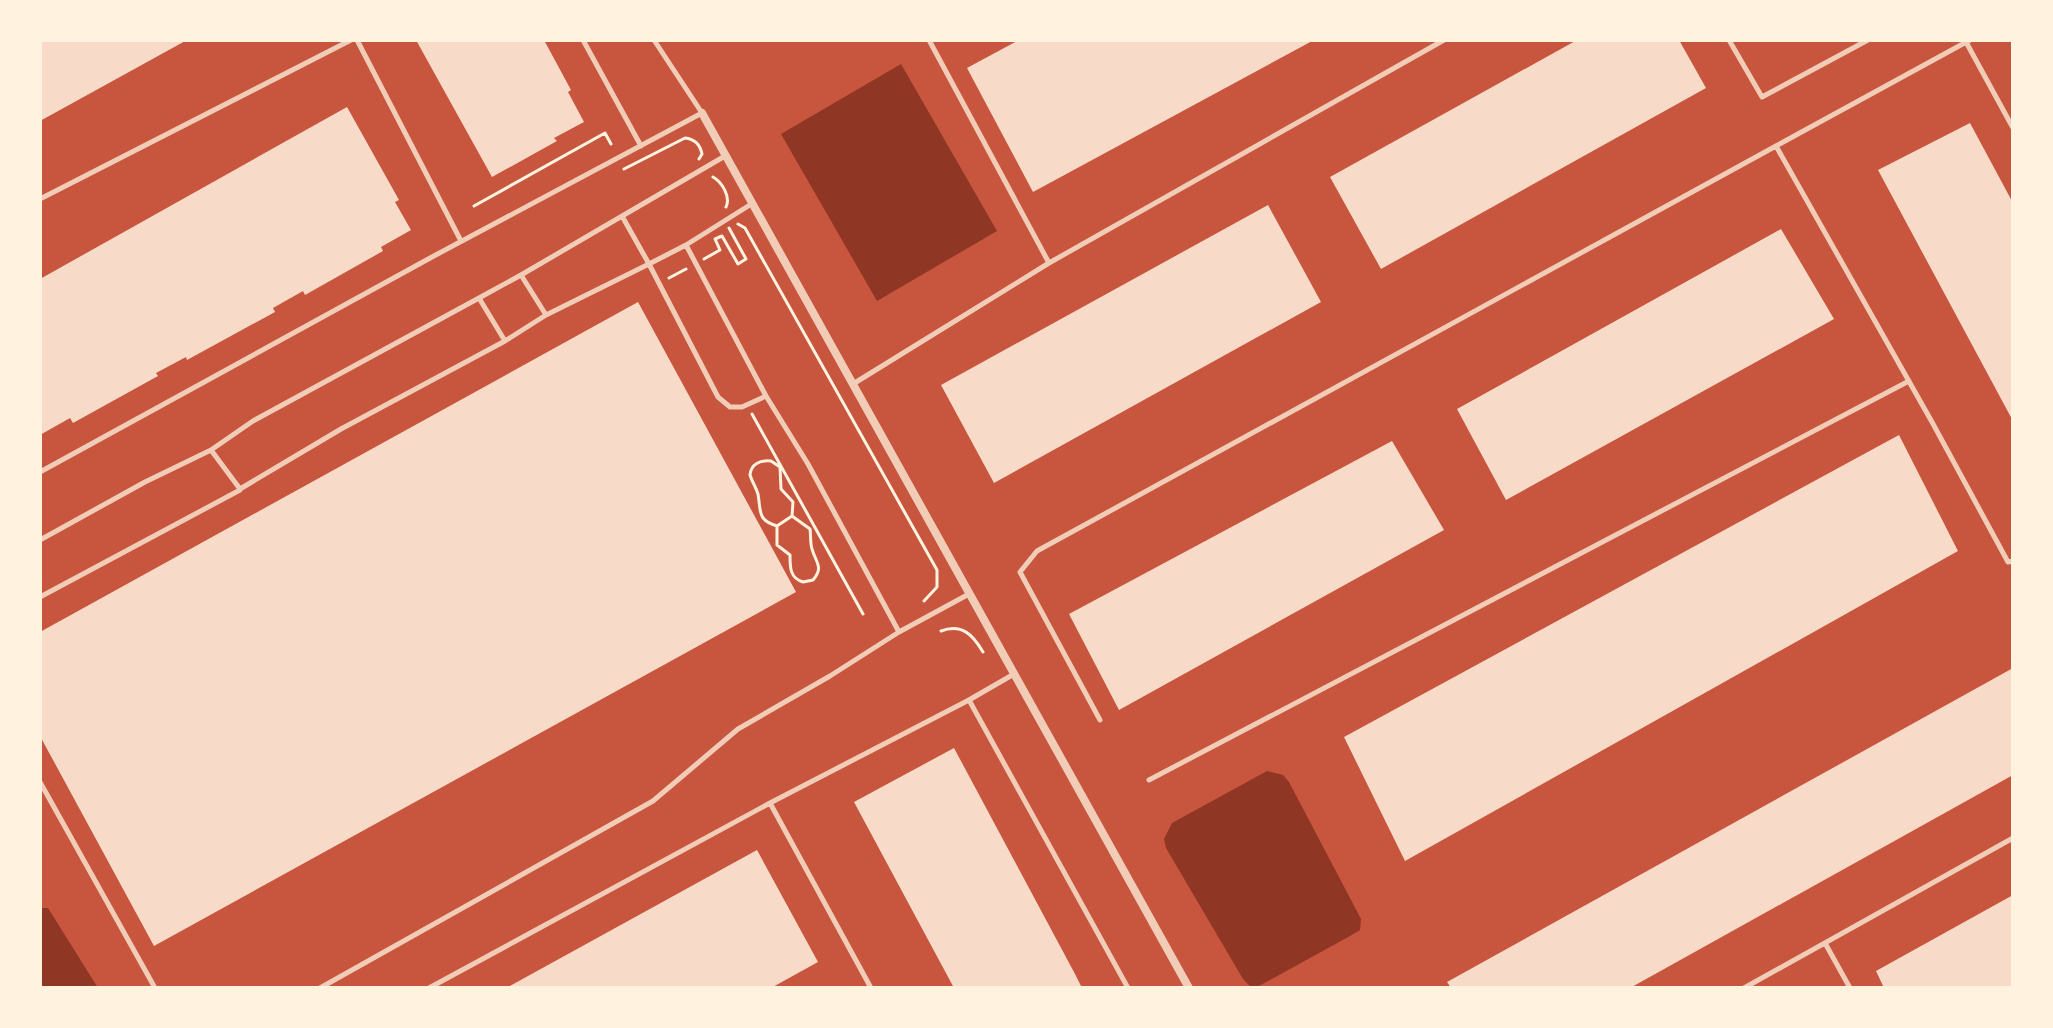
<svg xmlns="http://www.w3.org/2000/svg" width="2053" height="1028" font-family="Signika,sans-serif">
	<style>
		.water { fill: #8f3625 }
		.building { fill: #f7dbc8 }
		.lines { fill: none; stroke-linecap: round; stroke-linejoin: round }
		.path { stroke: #fff3e0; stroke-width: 3 }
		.service { stroke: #f1ccb7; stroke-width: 5 }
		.minor { stroke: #f1ccb7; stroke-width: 8 }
	</style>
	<rect width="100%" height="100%" fill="#c8553d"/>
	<path class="water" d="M 901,64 L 997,231 L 877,301 L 781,134 Z
		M 1267,771 L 1283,775 L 1289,782 L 1361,919 L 1360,930 L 1350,936 L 1259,986 L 1250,986 L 1243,979 L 1166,848 L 1164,839 L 1172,823 Z
		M 40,908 L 48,908 L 98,988 L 40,988 Z"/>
	<path class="building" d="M 40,40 L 187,40 L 40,121 Z
		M 416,40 L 544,40 L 571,90 L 568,92 L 584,122 L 554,138 L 557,141 L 492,177 Z
		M 1019,40 L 1314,40 L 1033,192 L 967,68 Z
		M 1577,40 L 1679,40 L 1706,88 L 1381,269 L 1330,177 Z
		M 347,107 L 399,200 L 395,202 L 411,230 L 381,247 L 383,251 L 305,295 L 303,291 L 273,308 L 275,312 L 187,360 L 186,357 L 156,373 L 158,376 L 73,423 L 70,418 L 40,435 L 40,279 Z
		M 1970,123 L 2013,203 L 2013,421 L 1878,170 Z
		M 1268,205 L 1321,302 L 994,483 L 941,385 Z
		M 1781,229 L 1834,319 L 1506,500 L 1457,409 Z
		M 638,302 L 796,592 L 154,946 L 40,736 L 40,632 Z
		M 1899,435 L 1958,551 L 1405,861 L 1344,737 Z
		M 1392,441 L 1444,530 L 1119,710 L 1069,614 Z
		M 2013,668 L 2013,775 L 1630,988 L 1451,988 L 1447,982 Z
		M 954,748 L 1075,974 L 1082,988 L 954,988 L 854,802 Z
		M 757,850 L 818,962 L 771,988 L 506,988 Z
		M 2013,895 L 2013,988 L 1884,988 L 1876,971 Z"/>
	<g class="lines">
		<path class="path" d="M 624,169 L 685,138 C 695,139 700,144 702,154 L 699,159
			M 713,177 C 722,182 731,197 726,207
			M 474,206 L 605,133 L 611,144
			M 738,224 L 745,228 L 937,570 L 937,587 L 924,601
			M 704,259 L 720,250 L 715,239 L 722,236 L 738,264 L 746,259 L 729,228
			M 669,278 L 686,269
			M 752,414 L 863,614
			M 771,461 L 780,467 L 781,489 L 793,502 L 792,516 L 777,526 C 757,520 761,511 758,494 C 756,487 752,482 750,475 C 751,464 760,460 771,461 Z
			M 777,526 L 777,545 L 790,555 C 790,568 790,578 803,582 L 813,580 C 824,567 816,563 812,549 C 810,543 811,535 810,529 L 792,516
			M 941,631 C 962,623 973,635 983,652"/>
		<path class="service" d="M 357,40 L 461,241
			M 583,40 L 641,146
			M 929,40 L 1049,263
			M 1729,40 L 1762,97 L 1868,40
			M 1970,40 L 1776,146 L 1932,422 L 2008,562 L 2013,561
			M 1966,42 L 2013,128
			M 40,199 L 351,40
			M 622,216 L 649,264 L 546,315 L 521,275 L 725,156
			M 686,245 L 753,203
			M 521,275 L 479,298 L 505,341 L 546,315
			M 479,298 L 253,421 L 211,450 L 240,489 L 341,429 L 505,341
			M 853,384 L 1049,263 L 1444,40
			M 766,396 L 742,407 L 730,407 L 718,397 L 649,264 L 686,245 L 766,396 L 808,464 L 899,632
			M 40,472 L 432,257 L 702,113 L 654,40
			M 40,540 L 145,482 L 211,450
			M 40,597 L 240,490
			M 1014,674 L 969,700 L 1128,988
			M 1100,720 L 1020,572 L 1037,551 L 1776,146
			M 1149,780 L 1909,381
			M 40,782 L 155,988
			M 1825,943 L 1850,988
			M 320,988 L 653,801 L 738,729 L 830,676 L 899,632 L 969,594
			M 429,988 L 770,803
			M 871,988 L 770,803 L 969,700
			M 1744,988 L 2013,838"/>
		<path class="minor" d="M 702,113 L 1189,988"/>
	</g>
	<rect width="2053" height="1028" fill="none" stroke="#fff3e0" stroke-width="84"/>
</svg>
